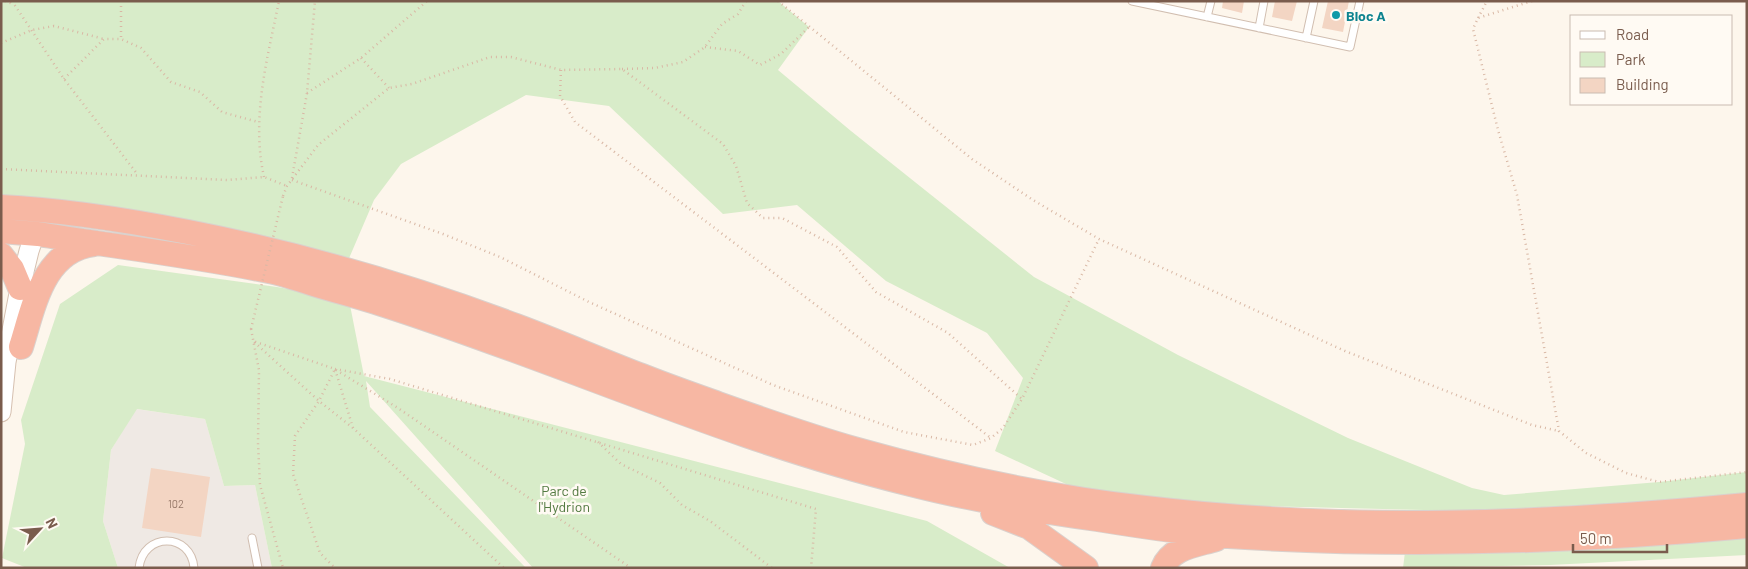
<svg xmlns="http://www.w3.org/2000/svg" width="1748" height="569" font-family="Barlow,sans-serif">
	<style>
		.industrial { fill: #efe9e4 }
		.green { fill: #d8ecc9 }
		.building { fill: #f3d5c3 }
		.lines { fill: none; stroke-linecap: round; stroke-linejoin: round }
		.lane-casing { stroke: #d1beb0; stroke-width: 9 }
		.secondary-casing { stroke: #d6c0b0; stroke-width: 21 }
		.highway-casing { stroke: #dad1cd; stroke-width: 26 }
		.path { stroke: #d9b8a5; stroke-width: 2.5; stroke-dasharray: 1 4; stroke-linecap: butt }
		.lane { stroke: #fff; stroke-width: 7 }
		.secondary { stroke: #fff; stroke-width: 19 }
		.highway { stroke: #f7b7a3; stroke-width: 24 }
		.path-bridge { stroke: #d9b8a5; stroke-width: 2.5; stroke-dasharray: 1 4; stroke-linecap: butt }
		.culture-dot { fill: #0f9aa8; stroke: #fffaf3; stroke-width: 2 }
		.labels { text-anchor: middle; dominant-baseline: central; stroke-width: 5; stroke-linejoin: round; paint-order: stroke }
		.number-label { font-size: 11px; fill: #987a6a }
		.culture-label { font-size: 14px; font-weight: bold; fill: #0d838f; stroke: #fffaf3; text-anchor: start }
		.park-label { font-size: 14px; fill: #537a41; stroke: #fffaf3 }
	</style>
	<rect width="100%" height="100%" fill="#fdf6ec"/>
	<path class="industrial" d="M 136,409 L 205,419 L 224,486 L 255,485 L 272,568 L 118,568 L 103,521 L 111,450 Z"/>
	<path class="green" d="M 1,1 L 778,1 L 809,27 L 778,70 L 851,131 L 1034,277 L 1178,355 L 1348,438 L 1472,488 L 1504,495 L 1659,482 L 1747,472 L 1747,493 L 1663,501 L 1466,511 L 1215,505 L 1081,491 L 995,451 L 1023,378 L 987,333 L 886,281 L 797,205 L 723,214 L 609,106 L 526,95 L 401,164 L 374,200 L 347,263 L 1,197 Z
		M 118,265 L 277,287 L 349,300 L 364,376 L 927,521 L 1010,568 L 533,568 L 366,381 L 370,407 L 526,568 L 272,568 L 255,485 L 224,486 L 205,419 L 137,409 L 111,450 L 103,521 L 118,568 L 27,568 L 2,558 L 25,444 L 21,420 L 60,304 Z
		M 1747,536 L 1747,555 L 1550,565 L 1403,568 L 1405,552 Z"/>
	<path class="building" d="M 1223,1 L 1244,1 L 1242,13 L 1222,8 Z
		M 1275,1 L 1297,1 L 1292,21 L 1272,17 Z
		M 1328,1 L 1349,1 L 1343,32 L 1322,28 Z
		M 151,468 L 210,477 L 201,537 L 142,528 Z"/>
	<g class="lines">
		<defs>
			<path id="lane" d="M 1132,1 L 1350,47 L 1360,1
				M 1207,17 L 1211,1
				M 1259,28 L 1264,1
				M 1306,38 L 1314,1
				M 252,538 L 258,568
				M 139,568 C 143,532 191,532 194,568"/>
			<path id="secondary" d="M 1,412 L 6,362 L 20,288 L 29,251 L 33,239 L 38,234"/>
			<path id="highway" d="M 1,207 C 65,210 126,220 188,232 C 300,254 410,286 516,326 C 559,342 600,360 642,376 C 667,386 693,395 718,404 C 763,420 808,436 854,449 C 950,476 1047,497 1145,508 C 1344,532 1548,524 1747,505
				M 1,231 L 38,234 C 113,246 189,255 264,270 C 281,273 298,279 314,284 C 337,291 360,297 382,304 C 558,360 727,439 907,483 C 969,499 1033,510 1097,519 C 1140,526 1184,533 1228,536 C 1400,547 1575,542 1747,526
				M 1,255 L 12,269 L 20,288
				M 21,347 C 34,306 43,250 94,244
				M 993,513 L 1029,527 L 1086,568
				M 1163,568 C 1171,547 1197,545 1216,539"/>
		</defs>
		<use href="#lane" class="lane-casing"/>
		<use href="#secondary" class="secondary-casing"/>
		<use href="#highway" class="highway-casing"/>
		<path class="path" d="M 5,1 L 13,4
			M 12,1 L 64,79 L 138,175
			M 121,1 L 121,39
			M 778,1 L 972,159 L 1033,200 L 1099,239 L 1345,351 L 1532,425 L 1559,431
			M 1532,1 L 1478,18 L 1473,29 L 1498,130 L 1517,195 L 1559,431 L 1586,453 L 1626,473 L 1659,482 L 1747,472
			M 1478,18 L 1487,1
			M 1,43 L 32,30 L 54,26 L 104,39
			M 705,47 L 738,51 L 760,65 L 781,54 L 809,27
			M 361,58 L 389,88
			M 622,69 L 655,68 L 683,62 L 705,47 L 722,24 L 738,14 L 746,1
			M 561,70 L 560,96 L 575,122 L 991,438
			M 64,79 L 104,39 L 121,39 L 141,48 L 171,82 L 200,92 L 222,112 L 258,122
			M 307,93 L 361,58 L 427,1
			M 1,169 L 227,180 L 264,177 L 287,186
			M 264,177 C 251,118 267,60 279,1
			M 292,178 L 307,93 L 315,1
			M 292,180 L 443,234 L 500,257 L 589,302 L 773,385 L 904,432 L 973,445 L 991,438 L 1003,428 L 1022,399 L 1099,239
			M 283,196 L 287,186 L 318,145 L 389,88 L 412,84 L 490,57 L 511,57 L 561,70 L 622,69 L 723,144 L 736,166 L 747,203 L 763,218 L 782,218 L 837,247 L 876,292 L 948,333 L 1022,399
			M 251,329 L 259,370 L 258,443 L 260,485 L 283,568
			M 335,369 L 390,379 L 816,509 L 811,568
			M 336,370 L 398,408 L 631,568
			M 334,371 L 319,401 L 295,436 L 293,474 L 320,553 L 335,568
			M 353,428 L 335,369 L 253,341 L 319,401 L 353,428 L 504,568
			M 598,442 L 621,464 L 660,483 L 682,505 L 710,521 L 772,568"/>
		<use href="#lane" class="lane"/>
		<use href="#secondary" class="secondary"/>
		<use href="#highway" class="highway"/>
		<path class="path-bridge" d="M 251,329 L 283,196"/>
	</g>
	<circle class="culture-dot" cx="1336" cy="15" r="5"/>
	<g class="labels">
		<g class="number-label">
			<text x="176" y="503">102</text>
		</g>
		<g class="culture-label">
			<text x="1346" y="15">Bloc A</text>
		</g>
		<g class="park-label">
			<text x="564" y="490">Parc de<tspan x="564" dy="16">l'Hydrion</tspan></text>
		</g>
	</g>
	<rect width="1748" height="569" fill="none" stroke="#7a5c4d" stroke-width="5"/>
	<rect x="1570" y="15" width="162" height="90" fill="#fffaf3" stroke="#cabbb1"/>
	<rect x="1580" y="31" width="25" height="8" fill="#ffffff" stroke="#cabbb1"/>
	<text x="1616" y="40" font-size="15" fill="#7a5c4d">Road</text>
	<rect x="1580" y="52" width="25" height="15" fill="#d8ecc9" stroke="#cabbb1"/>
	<text x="1616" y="65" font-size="15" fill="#7a5c4d">Park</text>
	<rect x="1580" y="78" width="25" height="15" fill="#f3d5c3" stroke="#cabbb1"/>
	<text x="1616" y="90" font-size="15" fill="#7a5c4d">Building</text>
	<g transform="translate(40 529) rotate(64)" stroke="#fffaf3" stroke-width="4" paint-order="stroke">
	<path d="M0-4L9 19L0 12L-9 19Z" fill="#7a5c4d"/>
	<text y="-8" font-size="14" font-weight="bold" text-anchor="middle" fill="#7a5c4d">N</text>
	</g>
	<path d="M1573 544v8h94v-8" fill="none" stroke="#7a5c4d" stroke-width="2.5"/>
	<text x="1580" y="544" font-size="15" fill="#7a5c4d" stroke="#fffaf3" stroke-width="4" paint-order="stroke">50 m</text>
</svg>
